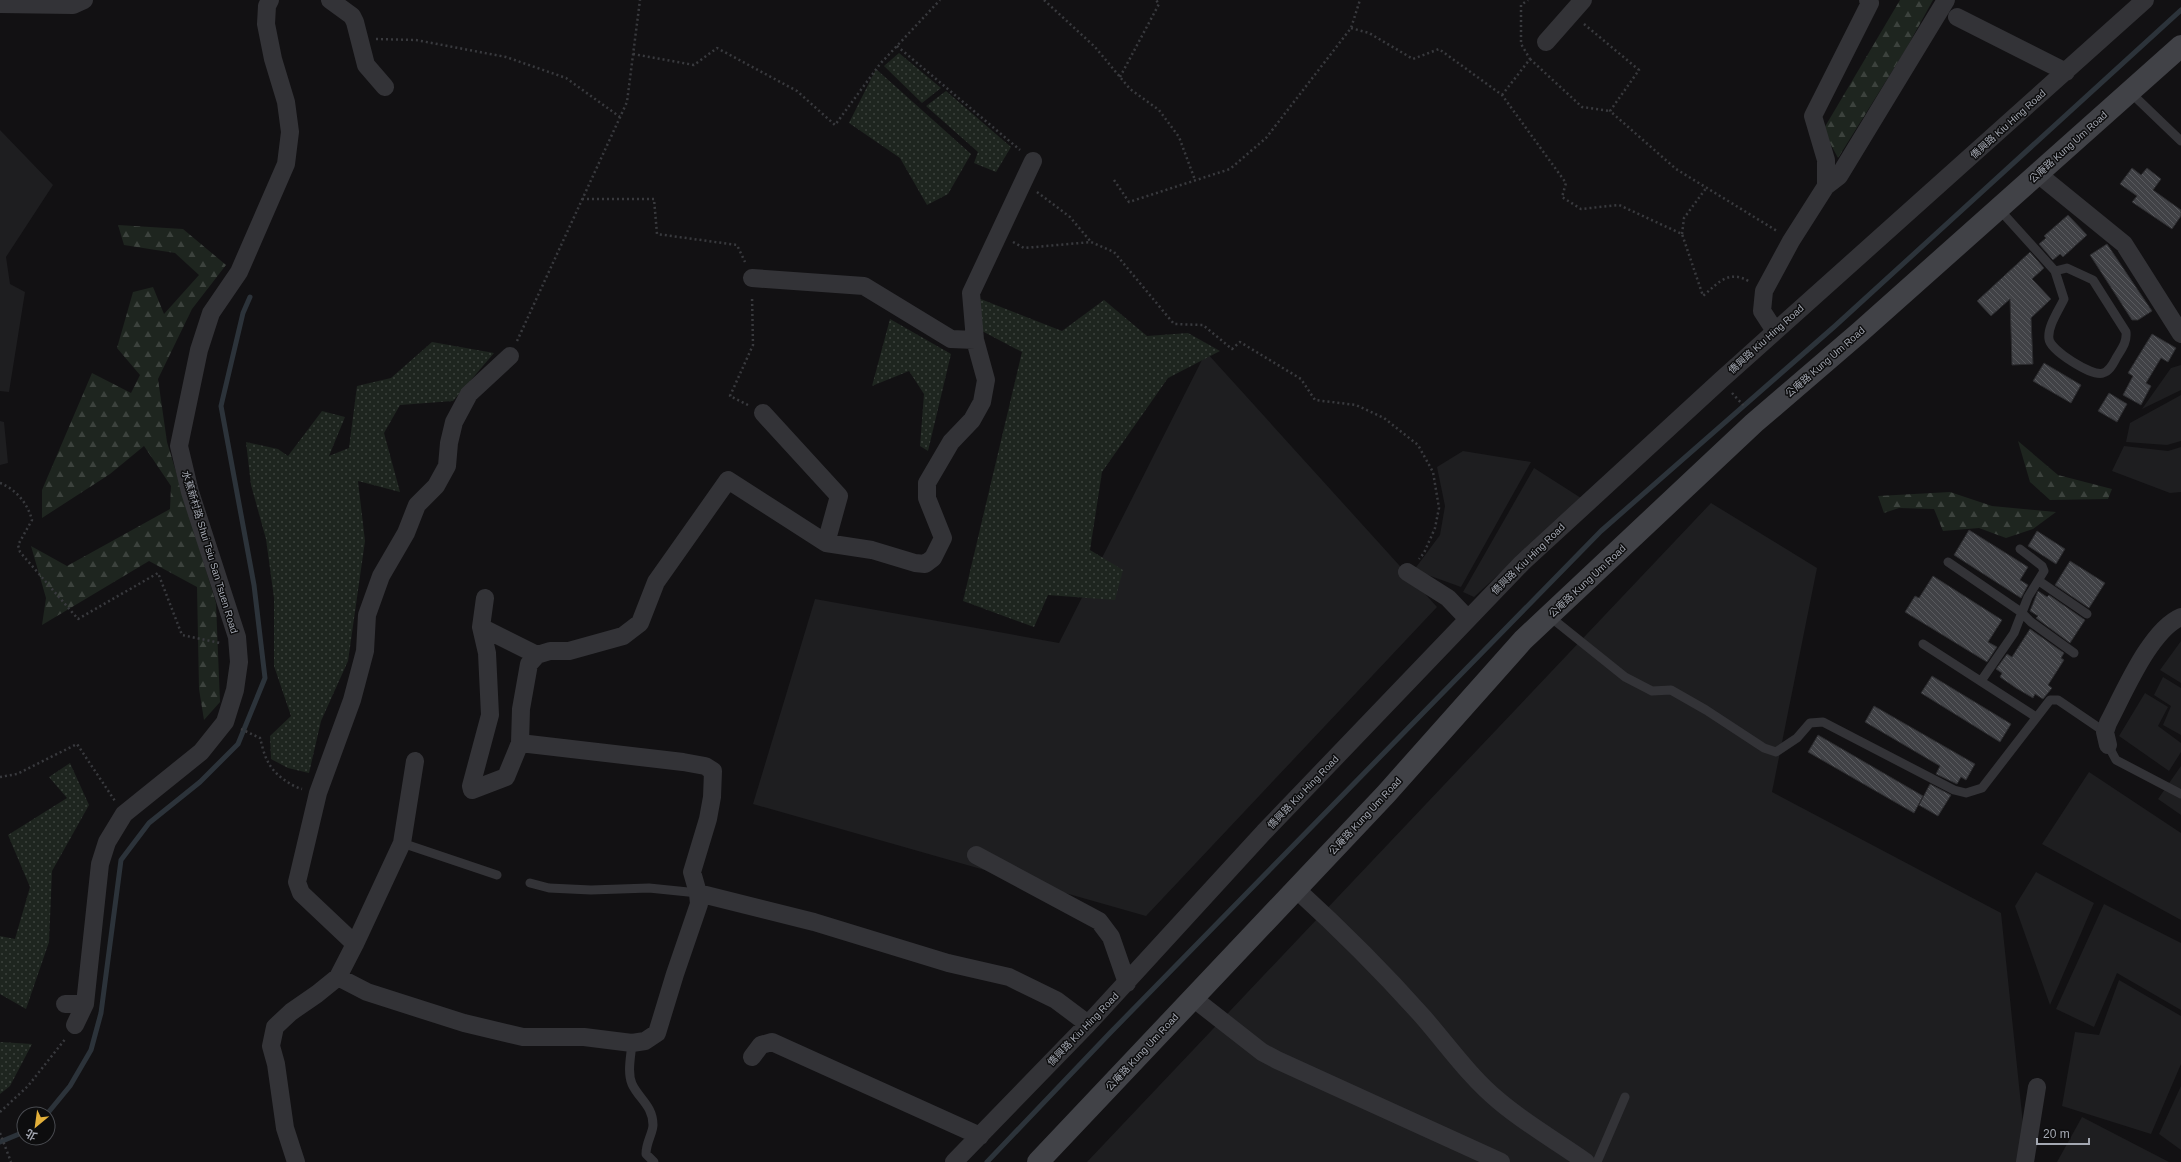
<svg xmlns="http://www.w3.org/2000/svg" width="2181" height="1162" font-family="Arial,'Noto Sans TC',sans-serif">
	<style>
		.built { fill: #1e1e20 }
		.green { fill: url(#green-dots) }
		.forest { fill: url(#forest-firs) }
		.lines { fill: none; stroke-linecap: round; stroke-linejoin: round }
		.stream { stroke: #2c333a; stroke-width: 5 }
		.building { fill: url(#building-back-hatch); stroke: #2c2c2f }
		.path { stroke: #393a3e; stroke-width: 2.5; stroke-dasharray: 2 3; stroke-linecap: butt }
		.lane { stroke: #333337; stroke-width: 9 }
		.street { stroke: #333337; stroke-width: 18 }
		.secondary { stroke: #414247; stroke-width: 22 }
		.labels { text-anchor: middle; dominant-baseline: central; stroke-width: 3; stroke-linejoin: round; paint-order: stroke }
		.street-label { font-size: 10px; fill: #a4a8b2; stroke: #0d0d0e }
	</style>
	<defs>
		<pattern id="green-dots" width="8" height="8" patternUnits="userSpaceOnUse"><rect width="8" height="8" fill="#1e251f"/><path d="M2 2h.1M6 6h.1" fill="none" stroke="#3c423d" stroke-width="1.8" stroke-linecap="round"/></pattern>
		<pattern id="forest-firs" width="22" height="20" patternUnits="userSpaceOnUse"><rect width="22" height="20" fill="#1e251f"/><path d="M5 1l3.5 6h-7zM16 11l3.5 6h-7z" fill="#3c423d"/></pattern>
		<pattern id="building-back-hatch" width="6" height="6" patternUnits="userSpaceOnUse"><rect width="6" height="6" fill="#414246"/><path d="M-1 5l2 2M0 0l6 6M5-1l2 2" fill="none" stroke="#595a5e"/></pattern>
	</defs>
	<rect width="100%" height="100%" fill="#121113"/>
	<path class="built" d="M 0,130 L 53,185 L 6,257 L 10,284 L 25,292 L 9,392 L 0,391 Z
		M 1206,352 L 1437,607 L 1146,916 L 753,804 L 815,599 L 1059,643 Z
		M 2181,365 L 2181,390 L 2142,409 L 2171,368 Z
		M 2181,395 L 2181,441 L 2167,445 L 2126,442 L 2130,423 Z
		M 0,421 L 4,422 L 8,463 L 0,465 Z
		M 2124,446 L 2168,451 L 2181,447 L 2181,492 L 2170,493 L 2112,471 Z
		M 1463,451 L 1531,462 L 1461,587 L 1414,570 L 1440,535 L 1445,506 L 1437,467 Z
		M 1534,468 L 1581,498 L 1474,597 L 1463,592 Z
		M 1711,503 L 1817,568 L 1772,792 L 2001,913 L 2027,1162 L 1087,1162 Z
		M 2181,641 L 2181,683 L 2160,670 Z
		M 2163,677 L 2181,688 L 2181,735 L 2163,725 L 2171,706 L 2154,695 Z
		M 2145,693 L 2168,707 L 2158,726 L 2181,743 L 2181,752 L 2169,771 L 2119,736 Z
		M 2181,766 L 2181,815 L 2158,799 Z
		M 2089,772 L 2181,833 L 2181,920 L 2042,844 Z
		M 2036,872 L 2094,903 L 2050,1005 L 2015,906 Z
		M 2104,904 L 2181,943 L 2181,1010 L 2117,973 L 2094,1027 L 2056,1009 Z
		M 2119,980 L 2181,1016 L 2181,1064 L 2151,1134 L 2062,1106 L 2075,1032 L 2099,1035 Z
		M 2181,1086 L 2181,1150 L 2159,1134 Z
		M 2082,1117 L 2169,1162 L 2057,1162 Z"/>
	<path class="green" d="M 899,53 L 941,88 L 922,103 L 884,66 Z
		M 876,69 L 971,154 L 948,194 L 927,205 L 900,158 L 849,123 Z
		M 946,91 L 1011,147 L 996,172 L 974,163 L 978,152 L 926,106 Z
		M 978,298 L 1062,331 L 1104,300 L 1147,336 L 1188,333 L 1220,351 L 1168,378 L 1102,472 L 1090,550 L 1123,570 L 1115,600 L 1048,595 L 1034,627 L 963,601 L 1022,352 L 982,331 Z
		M 890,319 L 951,354 L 928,451 L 920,446 L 924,394 L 909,371 L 872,386 Z
		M 432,342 L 494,353 L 453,401 L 400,405 L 384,433 L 400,492 L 358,481 L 365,541 L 348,661 L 321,721 L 309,773 L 288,768 L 271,759 L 270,736 L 291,716 L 274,666 L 274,598 L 266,539 L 251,485 L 246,442 L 278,449 L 288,456 L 322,411 L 345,417 L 329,456 L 349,448 L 357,386 L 391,378 Z
		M 70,763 L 89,805 L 52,871 L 49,942 L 26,1009 L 0,994 L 0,936 L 15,939 L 30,887 L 8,835 L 67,798 L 49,777 Z
		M 0,1042 L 32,1044 L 10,1086 L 0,1094 Z"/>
	<path class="forest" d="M 1900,0 L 1933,0 L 1906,49 L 1838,158 L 1823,130 Z
		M 118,225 L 183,229 L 226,265 L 192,309 L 158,379 L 167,442 L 216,603 L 220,702 L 204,720 L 199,689 L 197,587 L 149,561 L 42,625 L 46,598 L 31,546 L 67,566 L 170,509 L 171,486 L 144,446 L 110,474 L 42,518 L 42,490 L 92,373 L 131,393 L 140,375 L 117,348 L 133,292 L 153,287 L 164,314 L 199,275 L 175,253 L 124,245 Z
		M 2018,441 L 2058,475 L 2112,489 L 2108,499 L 2050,500 L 2030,482 Z
		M 1950,492 L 1992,506 L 2056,512 L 2033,529 L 2006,538 L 1979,528 L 1943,531 L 1934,509 L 1899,508 L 1884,513 L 1878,496 Z"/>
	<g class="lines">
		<path class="stream" d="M 47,1114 L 70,1086 L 91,1050 L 101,1013 L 121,860 L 149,823 L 200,782 L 238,744 L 265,678 L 254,585 L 221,406 L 243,313 L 250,297
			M 0,1142 L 24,1132
			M 987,1162 L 1110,1033 L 1601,531 L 1835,326 L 2181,10"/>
	</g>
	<path class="building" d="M 2132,168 L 2141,175 L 2147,168 L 2161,179 L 2153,190 L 2181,210 L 2181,216 L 2172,229 L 2132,202 L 2137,196 L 2120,184 Z
		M 2068,215 L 2087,235 L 2063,257 L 2060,254 L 2053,260 L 2039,244 L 2046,238 L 2044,236 Z
		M 2107,244 L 2152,311 L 2138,320 L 2132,320 L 2090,255 Z
		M 2030,252 L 2044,268 L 2032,279 L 2051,299 L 2031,318 L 2033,364 L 2012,365 L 2010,299 L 1991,316 L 1977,301 Z
		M 2152,334 L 2176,348 L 2168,362 L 2161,358 L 2146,383 L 2151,386 L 2141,405 L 2123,395 L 2133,376 L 2128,373 Z
		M 2044,363 L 2081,385 L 2071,403 L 2033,381 Z
		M 2109,393 L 2127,404 L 2117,422 L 2098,411 Z
		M 1969,530 L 2028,567 L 2020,580 L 2028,585 L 2021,598 L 1954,555 Z
		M 2037,531 L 2065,549 L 2056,564 L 2028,546 Z
		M 2070,561 L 2105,583 L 2089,608 L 2055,585 Z
		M 1933,576 L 2002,620 L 1988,642 L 1997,647 L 1987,662 L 1905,612 L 1915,596 L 1919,598 Z
		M 2038,591 L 2047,597 L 2049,595 L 2085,620 L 2070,643 L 2036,618 L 2038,616 L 2030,611 Z
		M 2030,629 L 2064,653 L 2061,658 L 2064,660 L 2048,685 L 2052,688 L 2043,699 L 2035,694 L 2033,698 L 2016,688 L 2000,677 L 2002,673 L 1996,669 L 2007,654 L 2012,657 Z
		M 1932,676 L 2011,724 L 2000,742 L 1921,693 Z
		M 1874,706 L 1975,764 L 1966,780 L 1961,777 L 1957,784 L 1936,774 L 1940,766 L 1865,722 Z
		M 1818,735 L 1923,796 L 1914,813 L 1808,752 Z
		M 1930,784 L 1951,795 L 1938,816 L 1919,805 Z"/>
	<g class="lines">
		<path class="path" d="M 1044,0 L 1095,47 L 1130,89 L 1159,110 L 1179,137 L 1195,180
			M 1584,24 L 1639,70 L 1610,111 L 1676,169 L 1777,231
			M 1351,28 L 1369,33 L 1413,59 L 1439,49 L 1502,95 L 1566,183 L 1562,197 L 1581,209 L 1619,205 L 1682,234 L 1703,296 C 1719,282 1729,269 1750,282
			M 376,39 L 416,40 L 506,57 L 566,78 L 620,117
			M 897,46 L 1020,150
			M 633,54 L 694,65 L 717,48 L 797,91 L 835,125 L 880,64 L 940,0
			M 1530,59 L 1582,107 L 1610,111
			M 1120,77 L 1159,4 L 1156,0
			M 1502,95 L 1530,59 L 1521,44 L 1521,5 L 1528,0
			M 1114,180 L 1129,202 L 1230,169 L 1266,138 L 1351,28 L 1360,0
			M 1037,192 L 1070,217 L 1091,242
			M 582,199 L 654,199 L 657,234 L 737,245 L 745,262
			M 1682,234 L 1684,218 L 1707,187
			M 1013,242 L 1024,248 L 1091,242 L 1114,252 L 1174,324 L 1203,325 L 1232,349 L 1240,342 L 1301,379 L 1315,400 L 1356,405 L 1384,418 L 1418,445 L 1433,472 L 1439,508 L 1435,528 L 1424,553 L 1419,559
			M 517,341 L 627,102 L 640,0
			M 1732,393 L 1745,407
			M 748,405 L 730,396 L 753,345 L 752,296
			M 0,483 C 16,489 28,504 32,520 L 18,545 L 20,552 L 78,619 L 158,573 L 182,635 L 220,643
			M 241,729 L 260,738 C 262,745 264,755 268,762 C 274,774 289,785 302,789
			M 0,777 L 17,774 L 77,744 L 115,801
			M 0,1112 L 28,1086 L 66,1038
			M 0,1133 L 11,1162"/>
		<path class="lane" d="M 2130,92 L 2181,141
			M 1999,209 L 2055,271
			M 2067,268 L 2093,280 L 2126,332 C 2127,341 2123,347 2118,355 C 2114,361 2111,371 2103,373 C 2092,377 2050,350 2049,339 C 2047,327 2059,310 2064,299 L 2055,271 Z
			M 1948,562 L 2021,612 L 2031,622 L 2074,653
			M 2039,581 L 2087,614
			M 1549,616 L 1625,677 L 1652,691 L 1671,690 L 1706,710 L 1764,748 L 1776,752 L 1797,738 L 1810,723 L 1823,722 L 1954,790 L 1966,793 L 1982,788 L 2050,700 L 2058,700 L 2105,732
			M 1923,644 L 2036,717
			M 1981,681 L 2014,633 L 2028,597 L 2044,571 L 2042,566 L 2020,549
			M 2108,745 L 2116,760 L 2181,794
			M 402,843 L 497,875
			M 530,883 L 549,888 L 591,890 L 649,888 L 698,893
			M 632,1043 C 631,1056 627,1072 632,1084 C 639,1099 653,1106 653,1125 C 653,1133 646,1142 646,1154 L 654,1162
			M 1597,1162 L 1625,1097"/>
		<path class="street" d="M 330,0 L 352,16 L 355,22 L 366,65 L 385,87
			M 0,4 L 73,5 L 84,0
			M 1957,17 L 2066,72
			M 1546,42 L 1583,0
			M 2038,174 L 2124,244 L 2181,334
			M 1826,186 L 1839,176 L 1946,0
			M 752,278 L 864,286 L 951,339 L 975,340
			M 1775,331 L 1762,311 L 1764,291 L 1791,241 L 1826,186 L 1826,160 L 1813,116 L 1870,3 L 1868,0
			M 763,413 L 839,496 L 826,543
			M 1407,572 L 1448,598 L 1468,619
			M 485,598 L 481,627 L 487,653 L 490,715 L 471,786 L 472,790 L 506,777 L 520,743 L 521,709 L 529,664 L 537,655 L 550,651 L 569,651 L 623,636 L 640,623 L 656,582 L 728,480 L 826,543 L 872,550 L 915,563 L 925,564 L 933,558 L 943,538 L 927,498 L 927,483 L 951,442 L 972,420 L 982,402 L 986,380 L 975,340 L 971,293 L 1033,161
			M 481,627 L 537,655
			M 2108,745 L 2105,732 L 2108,723 C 2124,693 2150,630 2181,617
			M 976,855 L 1099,921 L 1111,937 L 1127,983
			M 1296,889 C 1341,930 1384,973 1424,1018 C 1449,1047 1470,1077 1499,1101 C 1526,1124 1558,1142 1586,1162
			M 698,893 L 814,922 L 948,963 L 1009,977 L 1056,1000 L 1088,1024
			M 355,944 L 301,893 L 297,882 L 318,793 L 352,700 L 365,651 L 367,615 L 381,576 L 406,533 L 417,505 L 436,486 L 447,466 L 449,443 L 454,422 L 469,394 L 510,356
			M 338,977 L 367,992 L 464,1023 L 523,1037 L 584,1037 L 632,1043 L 645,1041 L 657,1033 L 675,974 L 699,904 L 698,893 L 692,872 L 708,819 L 712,797 L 713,771 L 705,766 L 683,762 L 520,743
			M 1193,998 L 1262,1052 L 1277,1060 L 1501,1162
			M 65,1004 L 85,1004
			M 75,1025 L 85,1004 L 100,864 L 107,842 L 124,814 L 201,752 L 225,722 L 235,690 L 239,662 L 237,637 L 190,492 L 179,446 L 199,350 L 211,313 L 239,272 L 286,164 L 290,132 L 286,102 L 273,59 L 266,24 L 267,6 L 270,0
			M 752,1057 L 761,1045 L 772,1042 L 980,1136
			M 296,1162 L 285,1128 L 276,1064 L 271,1046 L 275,1027 L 291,1012 L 317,994 L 338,977 L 355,944 L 402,843 L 415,761
			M 954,1162 L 1088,1024 L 1264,832 L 1522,563 L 1721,380 L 2145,0
			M 2025,1162 L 2037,1087"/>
		<path class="secondary" d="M 1038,1162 L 1386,794 L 1523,640 L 1754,423 L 1860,332 L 2181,46"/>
	</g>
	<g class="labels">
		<g class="street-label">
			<text transform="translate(2008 124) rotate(-42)">僑興路 Kiu Hing Road</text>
			<text transform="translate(2068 147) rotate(-42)">公庵路 Kung Um Road</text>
			<text transform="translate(1766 339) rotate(-42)">僑興路 Kiu Hing Road</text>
			<text transform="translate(1825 362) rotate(-41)">公庵路 Kung Um Road</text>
			<text transform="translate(210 552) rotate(73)">水蕉新村路 Shui Tsiu San Tsuen Road</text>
			<text transform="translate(1528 559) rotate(-44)">僑興路 Kiu Hing Road</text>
			<text transform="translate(1587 581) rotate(-43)">公庵路 Kung Um Road</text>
			<text transform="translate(1303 792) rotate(-46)">僑興路 Kiu Hing Road</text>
			<text transform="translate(1365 816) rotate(-47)">公庵路 Kung Um Road</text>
			<text transform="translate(1083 1029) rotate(-46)">僑興路 Kiu Hing Road</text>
			<text transform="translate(1142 1052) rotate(-47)">公庵路 Kung Um Road</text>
		</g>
	</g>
	<g transform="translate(36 1126) rotate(209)"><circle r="19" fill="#0d0d0e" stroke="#494b50"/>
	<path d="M0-3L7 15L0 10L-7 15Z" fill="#e3b03a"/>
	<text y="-6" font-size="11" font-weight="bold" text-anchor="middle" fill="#a4a8b2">北</text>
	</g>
	<path d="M2037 1138v6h52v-6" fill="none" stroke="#a4a8b2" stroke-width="2"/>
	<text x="2043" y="1138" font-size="12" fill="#a4a8b2" stroke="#0d0d0e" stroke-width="3" paint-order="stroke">20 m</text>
</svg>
